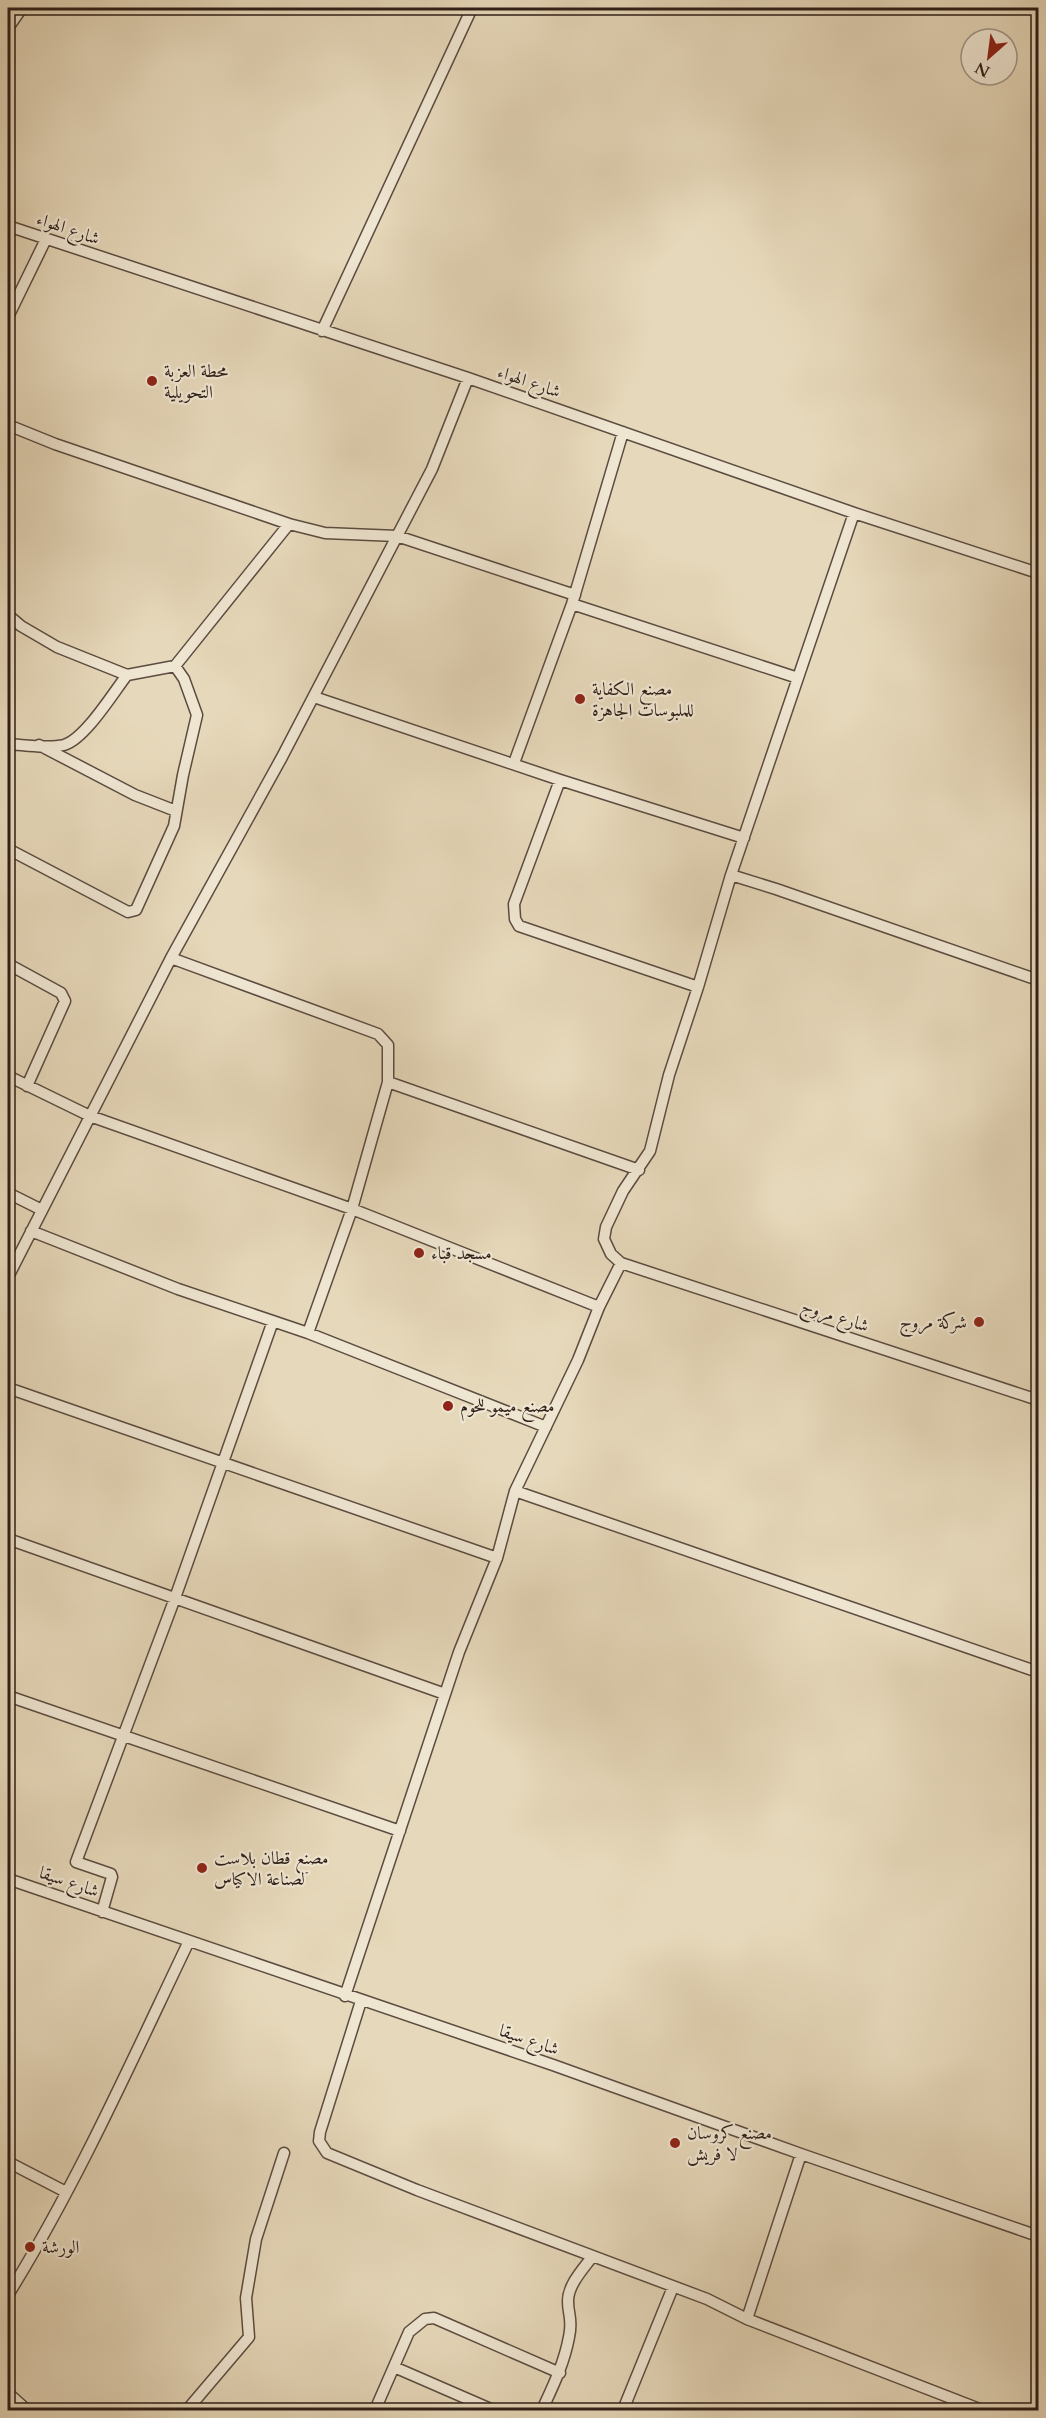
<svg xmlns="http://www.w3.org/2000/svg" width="1046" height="2418" font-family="Cardo,Amiri,serif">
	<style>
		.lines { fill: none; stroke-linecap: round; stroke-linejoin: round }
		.minor-casing { stroke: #5c4c40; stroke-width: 13 }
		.minor { stroke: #efe6d2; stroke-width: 10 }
		.poi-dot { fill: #8f2418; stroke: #efe6d2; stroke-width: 2 }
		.labels { text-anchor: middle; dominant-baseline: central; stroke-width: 4.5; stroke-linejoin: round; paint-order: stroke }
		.street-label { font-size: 18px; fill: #2e1e18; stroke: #efe6d2 }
		.poi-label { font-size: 18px; fill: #2e1e18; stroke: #efe6d2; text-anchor: start }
	</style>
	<rect width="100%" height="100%" fill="#e6d8ba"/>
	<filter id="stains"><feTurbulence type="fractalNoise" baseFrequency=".00333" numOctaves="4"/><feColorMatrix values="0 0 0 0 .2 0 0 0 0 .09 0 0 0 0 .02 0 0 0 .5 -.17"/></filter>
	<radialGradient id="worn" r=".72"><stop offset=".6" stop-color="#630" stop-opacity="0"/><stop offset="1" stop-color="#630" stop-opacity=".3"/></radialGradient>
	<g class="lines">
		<defs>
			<path id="minor" d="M 8,28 L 22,8
				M 8,226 L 468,378 L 854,513 L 1038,573
				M 8,317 L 46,239
				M 322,331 L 472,8
				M 8,425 L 55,444 L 289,524 L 325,533 L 397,536 L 575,595
				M 572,604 L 798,678
				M 8,615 L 21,626 L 57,647 L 127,675 L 175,666 L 289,524
				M 314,697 L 560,780 L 744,838
				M 8,744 C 25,745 47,749 64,745 C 85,739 113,693 127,675
				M 39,745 L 135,795 L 176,811
				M 514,763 L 572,604 L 623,432
				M 560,780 L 514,904 L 515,919 L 519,926 L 698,987
				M 8,849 L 128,912 L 136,910 L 174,826 L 183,775 L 197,715 L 184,679 L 175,666
				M 731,875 L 776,889 L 1038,980
				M 171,958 L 378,1034 L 388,1045 L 388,1082 L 352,1209 L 308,1333
				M 8,964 L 61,993 L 65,1001 L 27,1086
				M 8,1076 L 90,1116 L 352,1209 L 599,1307
				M 388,1082 L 639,1170
				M 8,1193 L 42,1210
				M 31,1231 L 178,1289 L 308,1333 L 546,1427
				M 621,1263 L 1038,1400
				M 8,1277 L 171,958 L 282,757 L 432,469 L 468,378
				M 8,1388 L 497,1558
				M 515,1491 L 1038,1672
				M 8,1539 L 445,1694
				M 8,1696 L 400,1831
				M 8,1879 L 553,2065 L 801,2154 L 1038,2236
				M 102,1912 L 112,1877 L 111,1874 L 76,1862 L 175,1598 L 273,1321
				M 345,1996 L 459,1652 L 497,1558 L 515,1491 L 578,1360 L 599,1307 L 621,1263 L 611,1254 L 604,1239 L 606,1227 L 623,1191 L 650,1151 L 669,1075 L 698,987 L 731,875 L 854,513
				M 361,2001 L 320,2132 L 319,2141 L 327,2153 L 417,2190 L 707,2299 L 747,2319 L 982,2410
				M 8,2162 L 66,2192
				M 8,2295 C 78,2182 132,2060 189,1941
				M 747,2319 L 801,2154
				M 394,2367 L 493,2410
				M 8,2393 L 27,2410
				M 187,2410 L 249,2337 L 246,2298 L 256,2239 L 284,2153
				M 375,2410 L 409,2332 L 425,2319 L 434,2318 L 560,2373
				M 542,2410 C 553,2386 564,2364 569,2337 C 573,2319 568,2316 568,2301 C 568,2285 583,2269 592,2257
				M 623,2410 L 673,2287"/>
		</defs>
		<use href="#minor" class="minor-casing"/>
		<use href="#minor" class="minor"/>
	</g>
	<g class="poi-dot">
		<circle cx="152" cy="381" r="6"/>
		<circle cx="580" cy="699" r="6"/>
		<circle cx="419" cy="1253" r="6"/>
		<circle cx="979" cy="1322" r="6"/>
		<circle cx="448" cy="1406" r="6"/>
		<circle cx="202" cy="1868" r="6"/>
		<circle cx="675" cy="2143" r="6"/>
		<circle cx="30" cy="2247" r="6"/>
	</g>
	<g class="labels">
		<g class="street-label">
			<text transform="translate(68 229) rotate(19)">شارع الهواء</text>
			<text transform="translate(529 382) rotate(19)">شارع الهواء</text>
			<text transform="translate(835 1316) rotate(18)">شارع مروج</text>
			<text transform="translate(69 1882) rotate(19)">شارع سيقا</text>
			<text transform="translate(529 2040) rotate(19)">شارع سيقا</text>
		</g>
		<g class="poi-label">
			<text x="164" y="371">محطة العزبة<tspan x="164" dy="21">التحويلية</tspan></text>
			<text x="592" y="689">مصنع الكفاية<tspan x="592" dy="21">للملبوسات الجاهزة</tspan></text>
			<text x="431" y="1253">مسجد قباء</text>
			<text x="967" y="1322" text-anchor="end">شركة مروج</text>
			<text x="460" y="1406">مصنع ميمو للحوم</text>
			<text x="214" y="1858">مصنع قطان بلاست<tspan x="214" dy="21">لصناعة الاكياس</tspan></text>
			<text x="687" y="2133">مصنع كروسان<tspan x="687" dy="21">لا فريش</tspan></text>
			<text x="42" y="2247">الورشة</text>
		</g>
	</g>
	<rect width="1046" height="2418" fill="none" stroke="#e6d8ba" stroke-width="30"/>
	<rect x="9" y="9" width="1028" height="2400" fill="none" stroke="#2e1e18" stroke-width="3"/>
	<rect x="15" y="15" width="1016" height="2388" fill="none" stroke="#2e1e18" stroke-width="1.5"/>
	<g transform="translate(989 57) rotate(208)"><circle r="28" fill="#efe6d2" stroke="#a29688" stroke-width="1.5"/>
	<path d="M0-4.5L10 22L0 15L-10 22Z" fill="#8f2418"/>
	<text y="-9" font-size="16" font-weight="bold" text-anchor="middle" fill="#2e1e18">N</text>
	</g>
	<rect width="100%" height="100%" filter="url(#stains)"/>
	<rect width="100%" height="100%" fill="url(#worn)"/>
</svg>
